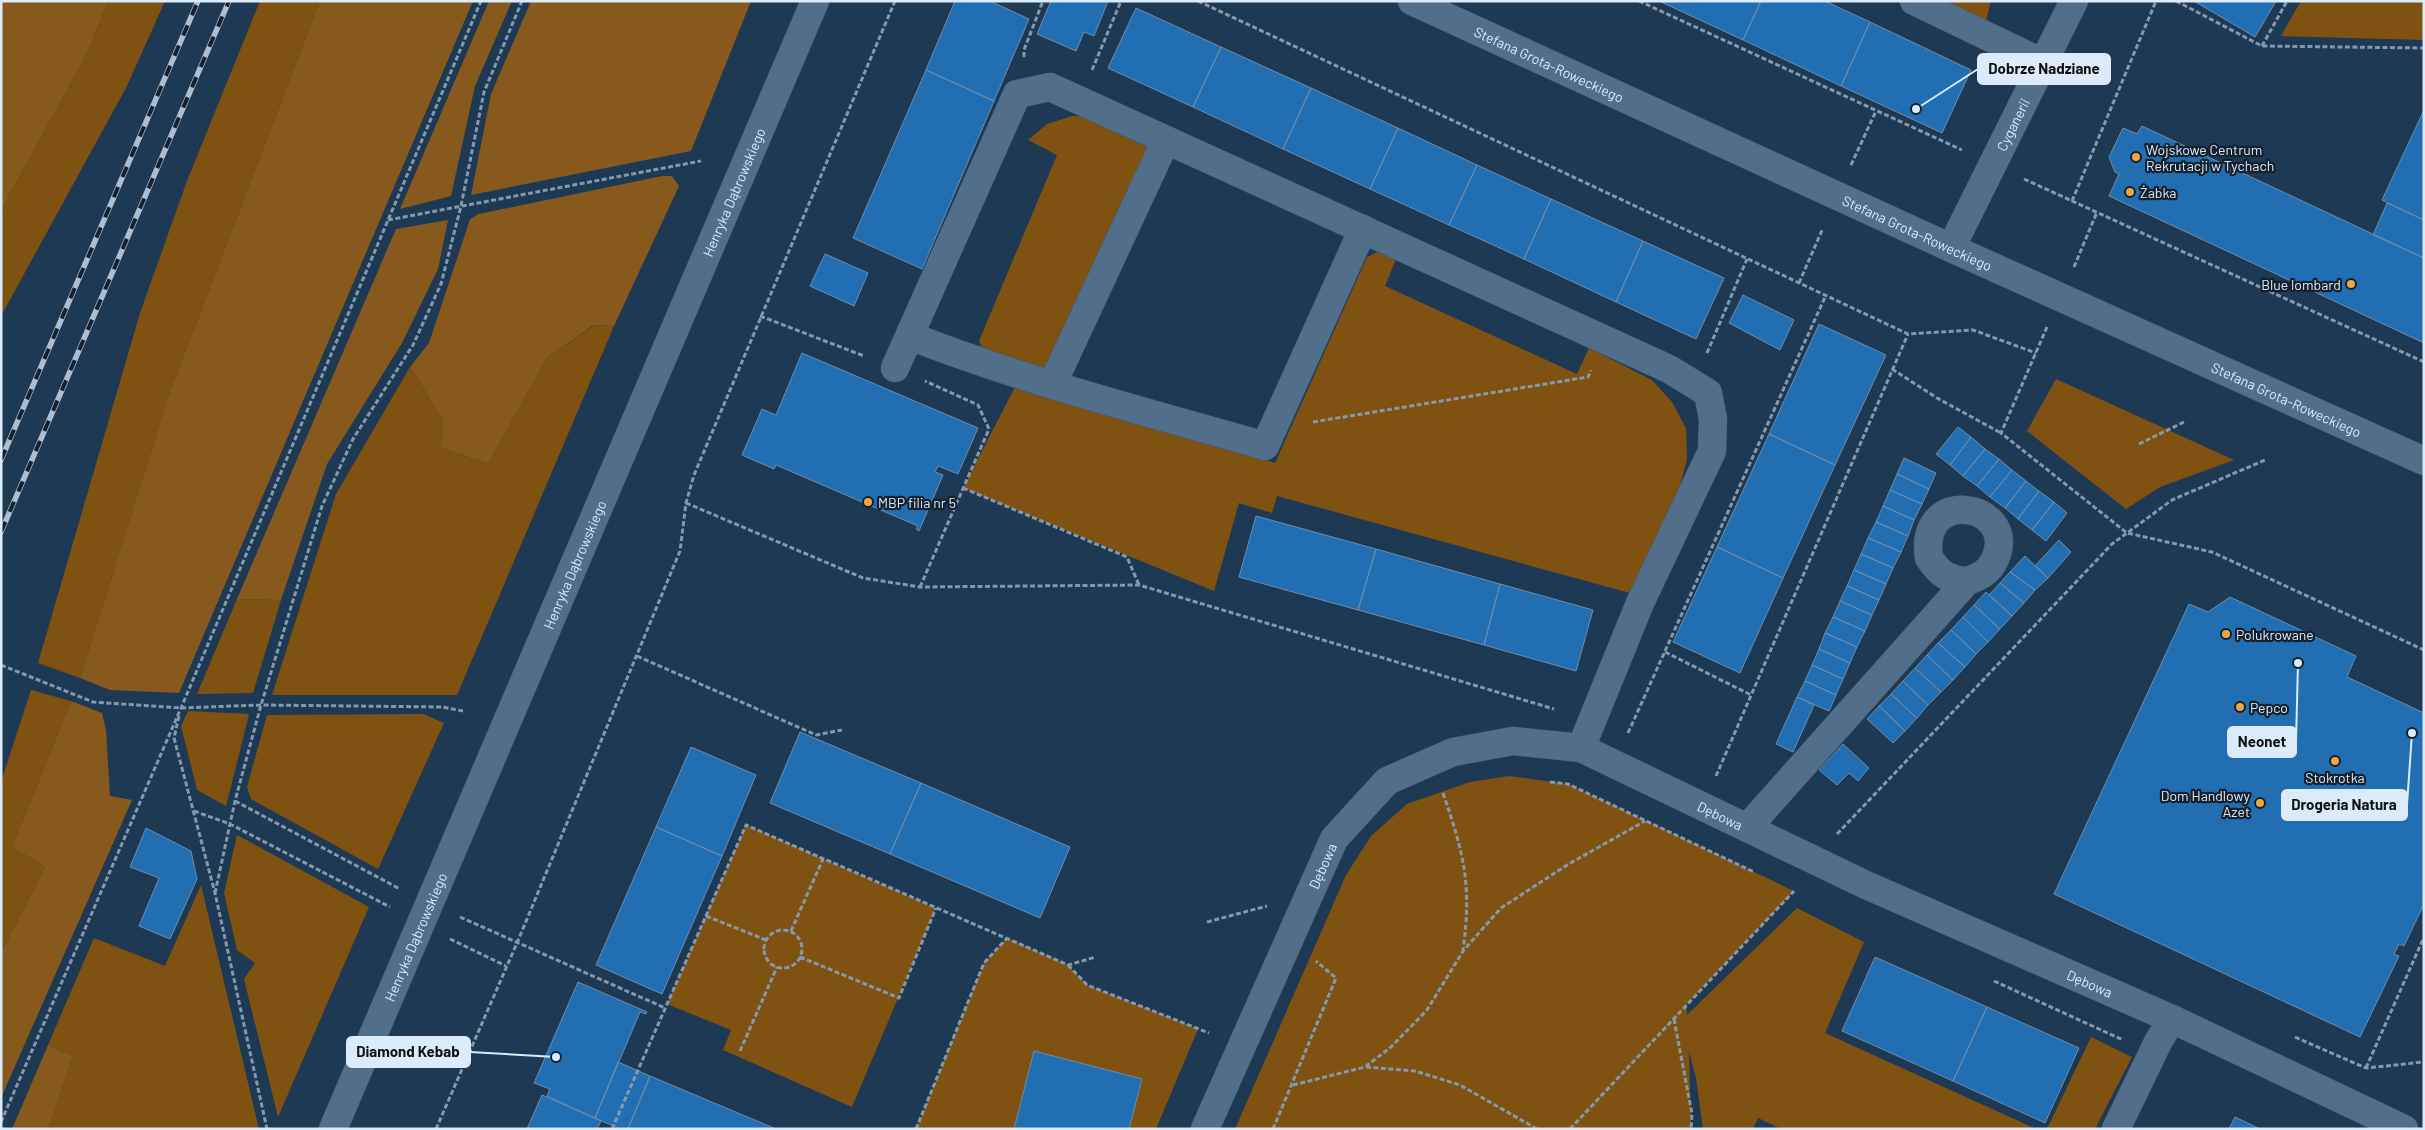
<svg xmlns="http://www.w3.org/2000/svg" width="2425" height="1130" font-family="Barlow,sans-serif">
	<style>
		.green { fill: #805212 }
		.forest { fill: #88591c }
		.building { fill: #216fb2; stroke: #6f8dab }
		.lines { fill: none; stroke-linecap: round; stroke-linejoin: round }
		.minor-casing { stroke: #3c556b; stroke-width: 29 }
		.path { stroke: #8499ae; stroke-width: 3; stroke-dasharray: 5 2.5; stroke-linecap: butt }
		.minor { stroke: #516e8b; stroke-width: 28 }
		.rail-casing { stroke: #acbed2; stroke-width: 5.5 }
		.rail { stroke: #14202b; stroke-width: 4; stroke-dasharray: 11; stroke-linecap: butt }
		.poi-dot { fill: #f2a542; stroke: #14202b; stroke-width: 2 }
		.labels { text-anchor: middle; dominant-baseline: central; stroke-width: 4.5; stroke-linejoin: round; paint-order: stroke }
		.street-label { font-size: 14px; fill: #dbebfc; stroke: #14202b }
		.poi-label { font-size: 14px; fill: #dbebfc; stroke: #14202b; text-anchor: start }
		.leader { fill: none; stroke: #dbebfc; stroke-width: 2 }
		.callout-dot { fill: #dbebfc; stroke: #14202b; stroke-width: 2 }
		.callout { fill: #dbebfc; stroke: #dbebfc; stroke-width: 2 }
		.callout-label { font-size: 15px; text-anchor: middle; font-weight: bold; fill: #111 }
	</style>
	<rect width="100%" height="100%" fill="#1e3953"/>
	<path class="green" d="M 108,1 L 165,1 L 127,86 L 1,316 L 1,210 L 87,54 Z
		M 260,1 L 320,1 L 169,394 L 80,678 L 38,663 L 140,313 L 187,181 Z
		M 1935,1 L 1991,1 L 1985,25 Z
		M 2301,1 L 2424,1 L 2424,40 L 2281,36 Z
		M 1072,116 L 1090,116 L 1155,142 L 1054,360 L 1043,368 L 1030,368 L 984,353 L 979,341 L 1057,155 L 1028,140 L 1047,124 Z
		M 1377,252 L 1396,259 L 1385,286 L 1577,374 L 1589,348 L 1652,380 L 1672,402 L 1686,428 L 1687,459 L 1675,506 L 1637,595 L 1277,496 L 1272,513 L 1239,503 L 1214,591 L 963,488 L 1017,383 L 1275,463 L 1367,257 Z
		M 595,325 L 614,326 L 457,695 L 272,695 L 336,494 L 410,367 L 442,418 L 441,448 L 488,464 L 547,358 Z
		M 2056,379 L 2234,460 L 2160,487 L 2126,509 L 2027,431 Z
		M 237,599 L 281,600 L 253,693 L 197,694 Z
		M 31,690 L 71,701 L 12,847 L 45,867 L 1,953 L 1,782 Z
		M 188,711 L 249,714 L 226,806 L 197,790 L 181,726 Z
		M 423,714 L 444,723 L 378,869 L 251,799 L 247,787 L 267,715 Z
		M 1509,776 L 1568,784 L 1794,891 L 1687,1004 L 1687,1015 L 1797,908 L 1864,942 L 1825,1033 L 2036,1129 L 1781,1129 L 1758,1118 L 1753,1129 L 1703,1129 L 1696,1078 L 1689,1051 L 1691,1129 L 1235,1129 L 1346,875 L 1371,836 L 1407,804 L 1470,782 Z
		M 746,825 L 936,908 L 852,1107 L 723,1050 L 731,1030 L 667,1004 Z
		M 237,835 L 369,907 L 278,1117 L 244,979 L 255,963 L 237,950 L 224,893 Z
		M 201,885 L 259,1129 L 48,1129 L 73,1056 L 48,1045 L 94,938 L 165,966 Z
		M 1007,938 L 1068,965 L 1087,985 L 1198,1029 L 1156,1129 L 916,1129 L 984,963 Z
		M 2091,1037 L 2132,1057 L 2095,1129 L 2047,1129 Z"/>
	<path class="forest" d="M 1,1 L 108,1 L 87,54 L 1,210 Z
		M 320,1 L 473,1 L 179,693 L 110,690 L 80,678 L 169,394 Z
		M 489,1 L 512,1 L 475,86 L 451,196 L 400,209 Z
		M 531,1 L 751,1 L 691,151 L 471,195 L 491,94 Z
		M 662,176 L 672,176 L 679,186 L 614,326 L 594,325 L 547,358 L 488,464 L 441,448 L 442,418 L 410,367 L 429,343 L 470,219 L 479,214 Z
		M 448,220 L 438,269 L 402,343 L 327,464 L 281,600 L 237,599 L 396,229 Z
		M 71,701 L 102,713 L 106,730 L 110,796 L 132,800 L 1,1098 L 1,953 L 45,867 L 12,847 Z
		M 48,1045 L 73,1056 L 48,1129 L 12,1129 Z"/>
	<path class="building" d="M 955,1 L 990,1 L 1029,19 L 994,101 L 926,70 Z
		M 1051,1 L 1108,1 L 1094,36 L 1084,32 L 1076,51 L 1037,34 Z
		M 1659,1 L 1761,1 L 1743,40 Z
		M 1761,1 L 1825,1 L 1870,22 L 1841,86 L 1743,40 Z
		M 2194,1 L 2276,1 L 2255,37 Z
		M 1136,8 L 1221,47 L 1193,107 L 1108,68 Z
		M 1870,22 L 1971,70 L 1942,133 L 1841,86 Z
		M 1221,47 L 1311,88 L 1283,149 L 1193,107 Z
		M 926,70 L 994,101 L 922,269 L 853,238 Z
		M 1311,88 L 1398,128 L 1370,189 L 1283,149 Z
		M 2424,110 L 2424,220 L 2382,200 Z
		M 2142,126 L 2424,258 L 2424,343 L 2109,196 L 2119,174 L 2115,172 L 2109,157 L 2123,128 L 2137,134 Z
		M 1398,128 L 1477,165 L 1449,225 L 1370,189 Z
		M 1477,165 L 1551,199 L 1524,259 L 1449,225 Z
		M 1551,199 L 1643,241 L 1616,302 L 1524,259 Z
		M 2387,203 L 2424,220 L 2424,258 L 2373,235 Z
		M 1643,241 L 1724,278 L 1696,339 L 1616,302 Z
		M 825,254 L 868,273 L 854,306 L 810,286 Z
		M 1743,295 L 1794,320 L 1780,350 L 1729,323 Z
		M 1819,324 L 1886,355 L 1835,465 L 1769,434 Z
		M 802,353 L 978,428 L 958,474 L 938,466 L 935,472 L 943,475 L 919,531 L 916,529 L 918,526 L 776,465 L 774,469 L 742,455 L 762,409 L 776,415 Z
		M 1958,427 L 1971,437 L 1950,465 L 1936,454 Z
		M 1769,434 L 1835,465 L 1783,578 L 1717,547 Z
		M 1971,437 L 1985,449 L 1963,476 L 1950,465 Z
		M 1985,449 L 1999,459 L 1977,486 L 1963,476 Z
		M 1904,458 L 1936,473 L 1929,489 L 1897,474 Z
		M 1999,459 L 2012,470 L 1990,497 L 1977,486 Z
		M 2012,470 L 2026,481 L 2005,508 L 1990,497 Z
		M 1897,474 L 1929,489 L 1922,504 L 1890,490 Z
		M 2026,481 L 2039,491 L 2018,519 L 2005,508 Z
		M 1890,490 L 1922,504 L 1914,520 L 1883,506 Z
		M 2039,491 L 2054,502 L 2032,530 L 2018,519 Z
		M 2054,502 L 2067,513 L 2046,541 L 2032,530 Z
		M 1883,506 L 1914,520 L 1908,536 L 1876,522 Z
		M 1256,516 L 1376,549 L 1358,610 L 1239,577 Z
		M 1876,522 L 1908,536 L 1901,552 L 1868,538 Z
		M 1868,538 L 1901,552 L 1893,568 L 1861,554 Z
		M 2059,540 L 2071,552 L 2048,578 L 2035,566 Z
		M 1717,547 L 1783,578 L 1740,673 L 1673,642 Z
		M 1376,549 L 1500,584 L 1484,645 L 1358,610 Z
		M 1861,554 L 1893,568 L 1886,584 L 1854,570 Z
		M 2025,556 L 2048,578 L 2035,590 L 2010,572 Z
		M 1854,570 L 1886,584 L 1879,600 L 1847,586 Z
		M 2010,572 L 2035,590 L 2024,603 L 2000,583 Z
		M 2000,583 L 2024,603 L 2012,616 L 1989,595 Z
		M 1500,584 L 1593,610 L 1576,671 L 1484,645 Z
		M 1847,586 L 1879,600 L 1872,615 L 1840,601 Z
		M 1986,592 L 2012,616 L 2000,629 L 1974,605 Z
		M 2230,597 L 2356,656 L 2347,677 L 2424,713 L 2424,904 L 2404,946 L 2399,944 L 2394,954 L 2399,956 L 2360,1037 L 2054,894 L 2189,604 L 2208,612 Z
		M 1840,601 L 1872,615 L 1865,631 L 1833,617 Z
		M 1974,605 L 2000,629 L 1988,642 L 1963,617 Z
		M 1833,617 L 1865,631 L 1857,647 L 1825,633 Z
		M 1963,617 L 1988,642 L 1976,654 L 1951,630 Z
		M 1951,630 L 1976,654 L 1965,667 L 1938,643 Z
		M 1825,633 L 1857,647 L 1850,663 L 1819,649 Z
		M 1938,643 L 1965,667 L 1953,680 L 1927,655 Z
		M 1819,649 L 1850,663 L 1843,679 L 1812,665 Z
		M 1927,655 L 1953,680 L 1941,692 L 1915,668 Z
		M 1812,665 L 1843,679 L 1836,695 L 1805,681 Z
		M 1915,668 L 1941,692 L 1928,705 L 1903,681 Z
		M 1805,681 L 1836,695 L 1829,711 L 1797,697 Z
		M 1903,681 L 1928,705 L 1917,718 L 1891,694 Z
		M 1891,694 L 1917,718 L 1905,731 L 1879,706 Z
		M 1797,697 L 1814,705 L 1793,752 L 1776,744 Z
		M 1879,706 L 1905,731 L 1893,743 L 1867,719 Z
		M 800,732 L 921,783 L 890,854 L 770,803 Z
		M 1843,744 L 1869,768 L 1858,781 L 1849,773 L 1837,785 L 1819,770 Z
		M 691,747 L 756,775 L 722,856 L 656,827 Z
		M 921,783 L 1070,847 L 1040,918 L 890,854 Z
		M 656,827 L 722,856 L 662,994 L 596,965 Z
		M 146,828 L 191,851 L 197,879 L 170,939 L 139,926 L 159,878 L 130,867 Z
		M 1875,957 L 1987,1007 L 1953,1081 L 1842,1031 Z
		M 578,982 L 647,1012 L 646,1014 L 640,1012 L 595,1118 L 547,1096 L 550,1089 L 534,1083 Z
		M 1987,1007 L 2079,1048 L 2045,1123 L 1953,1081 Z
		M 1034,1051 L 1142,1079 L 1129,1129 L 1014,1129 Z
		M 618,1062 L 650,1076 L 628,1129 L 620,1129 L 595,1118 Z
		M 650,1076 L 776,1129 L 628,1129 Z
		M 542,1095 L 601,1121 L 597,1129 L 527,1129 Z
		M 2235,1117 L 2260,1129 L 2229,1129 Z"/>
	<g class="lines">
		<defs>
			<g id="minor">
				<path id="s1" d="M 1412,1 L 1951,248 L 2424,461"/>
				<path d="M 1914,1 L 2043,63"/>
				<path id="s2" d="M 1951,248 L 2074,1"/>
				<path d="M 910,336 C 1025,381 1146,412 1265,446 L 1363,229"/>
				<path d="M 895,368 L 1017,94 L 1050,87 L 1669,369 L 1708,393 L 1713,419 L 1712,451 L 1640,603 L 1581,748"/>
				<path d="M 1052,385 L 1166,140"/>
				<path d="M 1747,828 L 1967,581 C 1981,577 1992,570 1997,554 C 2013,502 1918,487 1929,558 C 1939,573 1948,580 1967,581"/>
				<path id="s3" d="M 333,1129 L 815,1"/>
				<path id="s4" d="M 1205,1129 L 1334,839 L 1387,781 L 1453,752 L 1513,741 L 1581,748 L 1866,885 L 2172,1019 L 2404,1129"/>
				<path d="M 2116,1129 L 2158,1042 L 2172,1019"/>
			</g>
		</defs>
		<use href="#minor" class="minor-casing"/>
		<path class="path" d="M 1198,1 L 1908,334 L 1973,330 L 2036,353
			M 1639,1 L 1962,150
			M 2176,1 L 2262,46 L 2424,48
			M 2262,46 L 2287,1
			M 1024,57 L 1024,50 L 1043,1
			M 1092,70 L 1121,1
			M 1851,165 L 1876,111
			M 2024,179 L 2424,362
			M 2072,201 L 2156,1
			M 388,220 L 701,161
			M 2074,267 L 2097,212
			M 1799,283 L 1823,228
			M 760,316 L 864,356
			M 2047,327 L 2001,433 L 2127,533 L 2212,552 L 2424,650
			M 1707,353 L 1747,259
			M 1892,369 L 1937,398 L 2001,433
			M 1313,422 L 1588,377 L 1591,370
			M 2139,444 L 2184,422
			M 963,488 L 1127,557 L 1139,585
			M 686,503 L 863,578 L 920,587 L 1139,585 L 1554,709
			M 920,587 L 989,429 L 978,405 L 925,381
			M 1665,652 L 1751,695
			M 637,656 L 816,735 L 842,730
			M 1,665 L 93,702 L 181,708 L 261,705 L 442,707 L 463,711
			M 179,716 L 174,738 L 215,893 L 267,1129
			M 1628,733 L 1826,295
			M 1716,776 L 1908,334
			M 1550,782 L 1568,784 L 1754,872
			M 1443,793 C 1464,854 1472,885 1463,950
			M 235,801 L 400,889
			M 194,811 L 230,824 L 390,907
			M 1837,834 L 2112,544 L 2172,500 L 2265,460
			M 215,893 L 235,801 L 261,705 L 322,506 L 353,439 L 413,345 L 441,284 L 461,206 L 484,92 L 522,1
			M 706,916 L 766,940
			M 460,917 L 665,1008
			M 1207,922 L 1267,906
			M764 949a19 19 0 1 1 38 0a19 19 0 1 1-38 0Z
			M 791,931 L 823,859
			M 450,939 L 506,966
			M 800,957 L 899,998 L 936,908
			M 1068,965 L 1087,985 L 1209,1033
			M 1994,981 L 2123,1040
			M 1674,1019 L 1692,1114 L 1691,1129
			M 2295,1037 L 2366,1068 L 2424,1062
			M 740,1051 L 777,967
			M 1366,1067 L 1415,1071 L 1460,1085 L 1537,1129
			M 2366,1068 L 2424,937
			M 1293,1085 L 1365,1067 L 1391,1047 L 1427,1010 L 1463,951 L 1501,908 L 1567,865 L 1645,821
			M 1,1122 L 181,708 L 481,1
			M 436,1129 L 517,943 L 680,551 L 686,503 L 694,475 L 895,1
			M 612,1129 L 746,825 L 1068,965 L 1096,957
			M 916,1129 L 984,963 L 1007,938
			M 1273,1129 L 1336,978 L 1316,961
			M 1570,1129 L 1794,891"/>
		<use href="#minor" class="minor"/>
		<defs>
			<path id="rail" d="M 1,460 L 198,1
				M 1,532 L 229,1"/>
		</defs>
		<use href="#rail" class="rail-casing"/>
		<use href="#rail" class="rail"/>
	</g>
	<g class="poi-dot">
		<circle cx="2136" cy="157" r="5"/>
		<circle cx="2130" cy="192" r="5"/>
		<circle cx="2351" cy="284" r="5"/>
		<circle cx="868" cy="502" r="5"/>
		<circle cx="2226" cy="634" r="5"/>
		<circle cx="2240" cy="707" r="5"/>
		<circle cx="2335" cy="761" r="5"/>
		<circle cx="2260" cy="803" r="5"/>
	</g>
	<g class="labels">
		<g class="street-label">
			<text stroke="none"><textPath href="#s1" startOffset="151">Stefana Grota-Roweckiego</textPath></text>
			<text stroke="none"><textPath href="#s2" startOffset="138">Cyganerii</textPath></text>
			<text stroke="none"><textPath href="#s3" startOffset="1019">Henryka Dąbrowskiego</textPath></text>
			<text stroke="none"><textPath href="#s1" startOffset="556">Stefana Grota-Roweckiego</textPath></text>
			<text stroke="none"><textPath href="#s1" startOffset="961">Stefana Grota-Roweckiego</textPath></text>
			<text stroke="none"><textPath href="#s3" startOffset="614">Henryka Dąbrowskiego</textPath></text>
			<text stroke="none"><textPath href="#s4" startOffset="752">Dębowa</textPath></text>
			<text stroke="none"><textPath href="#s4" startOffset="288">Dębowa</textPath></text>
			<text stroke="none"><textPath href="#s3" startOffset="209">Henryka Dąbrowskiego</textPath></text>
			<text stroke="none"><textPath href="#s4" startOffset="1158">Dębowa</textPath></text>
		</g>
		<g class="poi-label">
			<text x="2146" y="149">Wojskowe Centrum<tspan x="2146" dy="16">Rekrutacji w Tychach</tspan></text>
			<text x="2140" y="192">Żabka</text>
			<text x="2341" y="284" text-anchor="end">Blue lombard</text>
			<text x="878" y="502">MBP filia nr 5</text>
			<text x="2236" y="634">Polukrowane</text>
			<text x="2250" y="707">Pepco</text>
			<text x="2335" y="777" text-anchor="middle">Stokrotka</text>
			<text x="2250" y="795" text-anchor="end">Dom Handlowy<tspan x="2250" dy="16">Azet</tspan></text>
		</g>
	</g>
	<path class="leader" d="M1916 109L1978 69M2298 663L2296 742M2412 733L2407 805M556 1057L470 1052"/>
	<g class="callout-dot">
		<circle cx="1916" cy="109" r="5"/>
		<circle cx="2298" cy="663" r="5"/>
		<circle cx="2412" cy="733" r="5"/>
		<circle cx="556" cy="1057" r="5"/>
	</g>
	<g class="callout">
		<rect x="1978" y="54" width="132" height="30" rx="5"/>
		<rect x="2228" y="727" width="68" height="30" rx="5"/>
		<rect x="2282" y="790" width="125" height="30" rx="5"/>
		<rect x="347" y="1037" width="123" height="30" rx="5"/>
	</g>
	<g class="callout-label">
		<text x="2044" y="74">Dobrze Nadziane</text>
		<text x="2262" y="747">Neonet</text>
		<text x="2344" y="810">Drogeria Natura</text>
		<text x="408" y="1057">Diamond Kebab</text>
	</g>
	<rect width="2425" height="1130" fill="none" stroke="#dbebfc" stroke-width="5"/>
</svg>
